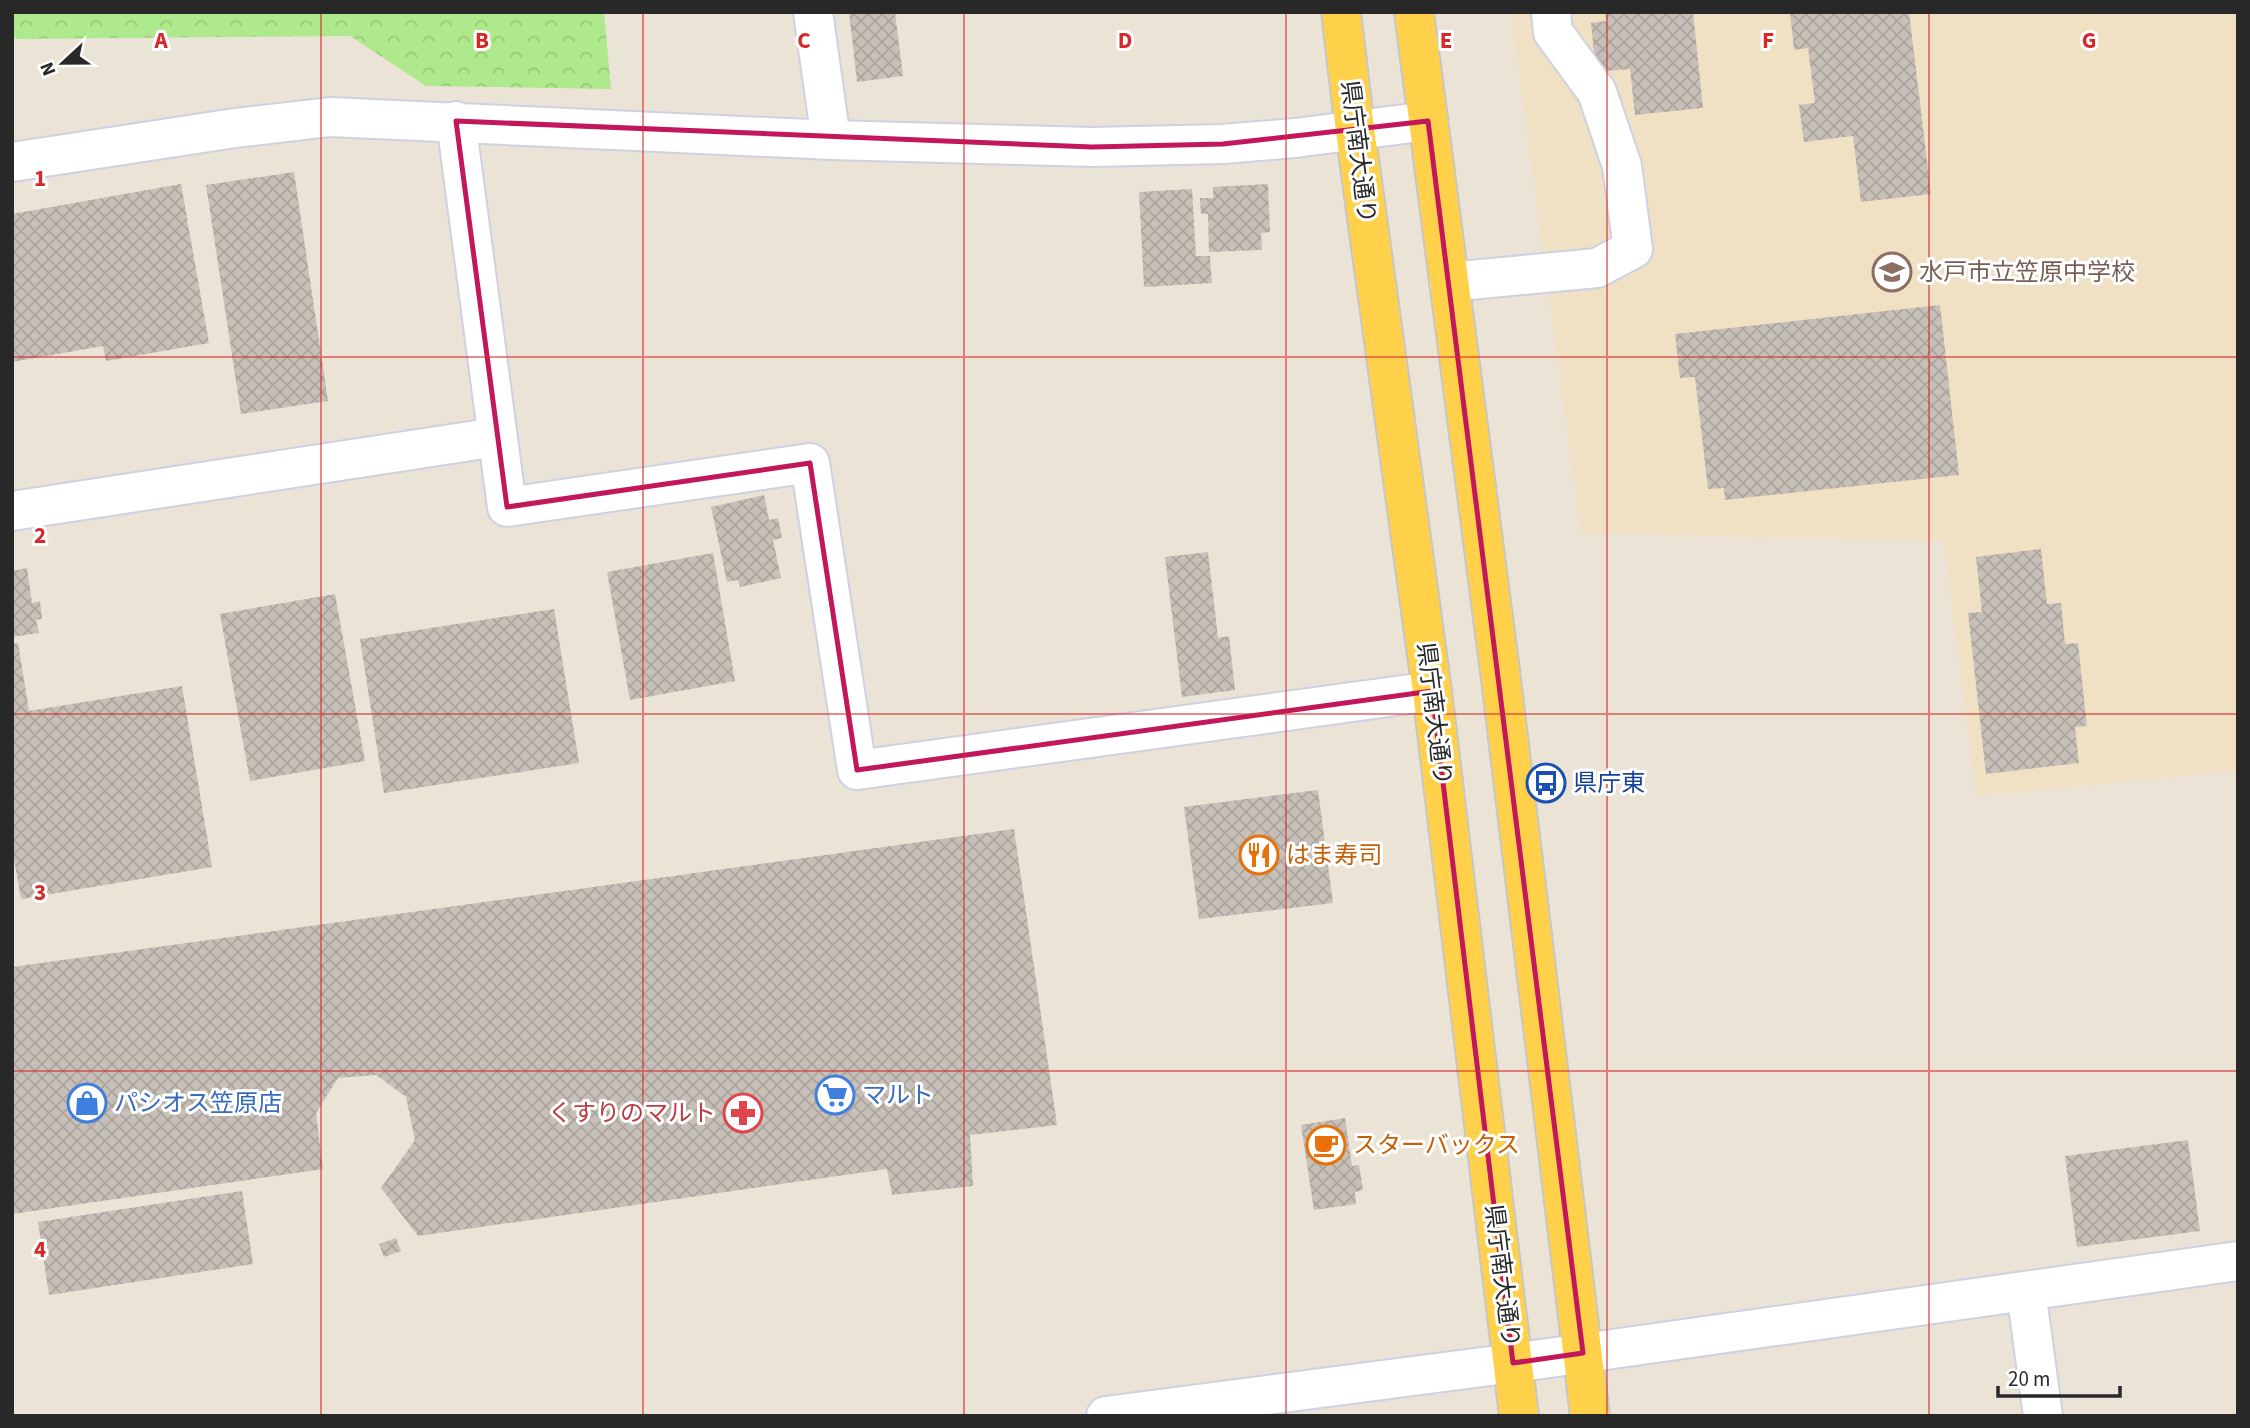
<svg xmlns="http://www.w3.org/2000/svg" width="2250" height="1428" font-family="'Source Sans 3','Noto Sans JP',sans-serif">
	<style>
		.education { fill: #f0e1c4 }
		.forest { fill: url(#forest-crowns) }
		.building { fill: url(#building-cross-hatch) }
		.lines { fill: none; stroke-linecap: round; stroke-linejoin: round }
		.minor-casing { stroke: #cdd1e3; stroke-width: 42 }
		.major-casing { stroke: #c7c7c7; stroke-width: 42 }
		.minor { stroke: #fff; stroke-width: 38 }
		.major { stroke: #ffd14a; stroke-width: 38 }
		.marked { fill: none; stroke: #c2185b; stroke-width: 5; stroke-linejoin: round }
		.grid { fill: none; stroke: #d62828; stroke-width: 2; stroke-opacity: 0.55 }
		.labels { text-anchor: middle; dominant-baseline: central; stroke-width: 6; stroke-linejoin: round; paint-order: stroke }
		.street-label { font-size: 24px; fill: #282828; stroke: #fff }
		.education-label { font-size: 24px; fill: #785e54; stroke: #fff; text-anchor: start }
		.transit-label { font-size: 24px; fill: #164399; stroke: #fff; text-anchor: start }
		.food-label { font-size: 24px; fill: #c56008; stroke: #fff; text-anchor: start }
		.shop-label { font-size: 24px; fill: #366cbe; stroke: #fff; text-anchor: start }
		.health-label { font-size: 24px; fill: #be3a42; stroke: #fff; text-anchor: end }
		.grid-label { font-size: 23px; text-anchor: middle; font-weight: bold; fill: #d62828; stroke: #fff; stroke-width: 6; stroke-linejoin: round; paint-order: stroke }
	</style>
	<defs>
		<pattern id="forest-crowns" width="20" height="18" patternUnits="userSpaceOnUse" patternTransform="scale(1.75)"><rect width="20" height="18" fill="#aeea8d"/><path d="M2 6a3 3 0 1 1 6 0M12 15a3 3 0 1 1 6 0" fill="none" stroke="#96c97a"/></pattern>
		<pattern id="building-cross-hatch" width="8" height="8" patternUnits="userSpaceOnUse" patternTransform="scale(1.75)"><rect width="8" height="8" fill="#c7c0b8"/><path d="M0 0l8 8M0 8l8-8" fill="none" stroke="#aba59e"/></pattern>
	</defs>
	<rect width="100%" height="100%" fill="#ece3d7"/>
	<path class="education" d="M 1511,12 L 2238,12 L 2238,771 L 1976,796 L 1944,541 L 1581,533 Z"/>
	<path class="forest" d="M 12,12 L 604,12 L 611,89 L 426,86 L 350,36 L 16,39 L 12,34 Z"/>
	<path class="building" d="M 849,12 L 895,12 L 903,76 L 857,82 Z
		M 1605,12 L 1693,12 L 1703,108 L 1635,115 L 1630,69 L 1596,72 L 1591,23 L 1606,21 Z
		M 1790,12 L 1909,12 L 1931,194 L 1861,202 L 1853,136 L 1804,142 L 1799,105 L 1815,103 L 1808,48 L 1794,50 Z
		M 294,172 L 328,401 L 241,414 L 206,185 Z
		M 181,184 L 209,343 L 106,361 L 103,346 L 12,362 L 12,214 Z
		M 1268,184 L 1270,232 L 1261,233 L 1262,250 L 1209,252 L 1208,214 L 1201,214 L 1200,198 L 1213,198 L 1213,187 Z
		M 1192,189 L 1196,256 L 1210,256 L 1212,283 L 1144,287 L 1139,192 Z
		M 1940,305 L 1959,475 L 1725,500 L 1724,488 L 1708,489 L 1695,377 L 1680,378 L 1675,334 Z
		M 764,495 L 769,520 L 778,518 L 782,538 L 773,540 L 781,578 L 740,587 L 738,580 L 727,582 L 711,507 Z
		M 2041,549 L 2047,604 L 2061,603 L 2065,644 L 2078,643 L 2087,726 L 2075,727 L 2079,763 L 1986,774 L 1968,613 L 1982,612 L 1976,557 Z
		M 1208,552 L 1218,638 L 1229,636 L 1235,690 L 1182,697 L 1165,557 Z
		M 713,553 L 735,681 L 630,700 L 607,572 Z
		M 27,568 L 32,603 L 40,601 L 42,619 L 36,620 L 39,633 L 12,637 L 12,571 Z
		M 335,594 L 365,761 L 250,781 L 220,614 Z
		M 554,609 L 579,763 L 384,793 L 360,639 Z
		M 18,643 L 29,711 L 182,686 L 212,867 L 21,899 L 12,848 L 12,644 Z
		M 1318,790 L 1333,903 L 1199,919 L 1184,807 Z
		M 1014,829 L 1057,1125 L 970,1135 L 973,1186 L 892,1195 L 887,1169 L 418,1236 L 381,1188 L 415,1140 L 406,1097 L 376,1075 L 338,1078 L 316,1113 L 323,1169 L 12,1214 L 12,967 Z
		M 1345,1118 L 1352,1166 L 1359,1165 L 1363,1190 L 1355,1192 L 1356,1204 L 1314,1210 L 1301,1125 Z
		M 2188,1140 L 2200,1231 L 2077,1247 L 2065,1156 Z
		M 242,1191 L 253,1264 L 49,1295 L 38,1222 Z
		M 396,1238 L 401,1251 L 384,1257 L 379,1244 Z"/>
	<g class="lines">
		<defs>
			<path id="minor" d="M 813,12 L 831,140
				M 456,121 L 507,507 L 810,463 L 857,770 L 1432,691
				M 12,162 L 235,128 L 330,117 L 831,140 L 1092,147 L 1223,144 L 1295,138 L 1428,121
				M 1449,282 L 1597,268 L 1633,249 L 1622,166 L 1597,92 L 1553,32 L 1551,12
				M 12,511 L 497,437
				M 2026,1291 L 2043,1416
				M 1106,1416 L 1513,1363 L 2238,1261"/>
			<path id="major" d="M 1341,12 L 1355,130 L 1432,691 L 1519,1416
				M 1414,12 L 1501,679 L 1590,1416"/>
		</defs>
		<use href="#minor" class="minor-casing"/>
		<use href="#major" class="major-casing"/>
		<use href="#minor" class="minor"/>
		<use href="#major" class="major"/>
	</g>
	<path class="marked" d="M 456,121 L 1092,147 L 1223,144 L 1428,121 L 1583,1353 L 1513,1363 L 1432,691 L 857,770 L 810,463 L 507,507 Z"/>
	<path class="grid" d="M 321,12 L 321,1416M 643,12 L 643,1416M 964,12 L 964,1416M 1286,12 L 1286,1416M 1607,12 L 1607,1416M 1929,12 L 1929,1416M 12,357 L 2238,357M 12,714 L 2238,714M 12,1071 L 2238,1071"/>
	<defs>
		<symbol id="school-ring" viewBox="-11 -11 22 22"><circle r="9.5" fill="#fff" stroke="#8d6e63" stroke-width="1.5"/><path d="M0-5L7-2L0 1L-7-2ZM-4 1L0 2.5L4 1V4Q0 6-4 4Z" fill="#8d6e63"/></symbol>
		<symbol id="bus-ring" viewBox="-11 -11 22 22"><circle r="9.5" fill="#fff" stroke="#1a4fb4" stroke-width="1.5"/><path d="M-5-6H5V4H4V6H2V4H-2V6H-4V4H-5ZM-3.5-4V0h7V-4ZM-3.5 1.2v1.5H-2V1.2ZM2 1.2v1.5H3.5V1.2Z" fill="#1a4fb4"/></symbol>
		<symbol id="restaurant-ring" viewBox="-11 -11 22 22"><circle r="9.5" fill="#fff" stroke="#e8710a" stroke-width="1.5"/><path d="M-5-6h1v4h1v-4h1v4h1v-4h1v5L-1.5 .5V6h-2V.5L-5-1ZM5-6V6H3V1.5H1.5Q1.5-4 5-6Z" fill="#e8710a"/></symbol>
		<symbol id="supermarket-ring" viewBox="-11 -11 22 22"><circle r="9.5" fill="#fff" stroke="#3f7fe0" stroke-width="1.5"/><path d="M-6-5.5h2.5l.6 2H6L4.5 2H-2.5L-4.4-4H-6ZM-1.5 3.2a1.3 1.3 0 1 0 .1 0ZM3 3.2a1.3 1.3 0 1 0 .1 0Z" fill="#3f7fe0"/></symbol>
		<symbol id="shop-ring" viewBox="-11 -11 22 22"><circle r="9.5" fill="#fff" stroke="#3f7fe0" stroke-width="1.5"/><path d="M-5-2.5h2.3a2.7 3.5 0 0 1 5.4 0H5L5.5 6h-11ZM-1.5-2.5h3a1.5 2.3 0 0 0-3 0Z" fill="#3f7fe0"/></symbol>
		<symbol id="pharmacy-ring" viewBox="-11 -11 22 22"><circle r="9.5" fill="#fff" stroke="#e0444e" stroke-width="1.5"/><path d="M-2-6h4v4h4v4h-4v4h-4v-4h-4v-4h4Z" fill="#e0444e"/></symbol>
		<symbol id="cafe-ring" viewBox="-11 -11 22 22"><circle r="9.5" fill="#fff" stroke="#e8710a" stroke-width="1.5"/><path d="M-5.5-4.5H6V0H3Q3 3.5 0 3.5H-2.5Q-5.5 3.5-5.5 0ZM3-3.2v2h1.7v-2ZM-6 4.5H4V6H-6Z" fill="#e8710a"/></symbol>
	</defs>
	<g fill-rule="evenodd">
		<use href="#school-ring" x="1870" y="250" width="44" height="44"/>
		<use href="#bus-ring" x="1524" y="761" width="44" height="44"/>
		<use href="#restaurant-ring" x="1237" y="833" width="44" height="44"/>
		<use href="#supermarket-ring" x="813" y="1073" width="44" height="44"/>
		<use href="#shop-ring" x="65" y="1081" width="44" height="44"/>
		<use href="#pharmacy-ring" x="721" y="1091" width="44" height="44"/>
		<use href="#cafe-ring" x="1304" y="1123" width="44" height="44"/>
	</g>
	<g class="labels">
		<g class="street-label">
			<text transform="translate(1358 152) rotate(83)">県庁南大通り</text>
			<text transform="translate(1434 714) rotate(83)">県庁南大通り</text>
			<text transform="translate(1502 1276) rotate(83)">県庁南大通り</text>
		</g>
		<g class="education-label">
			<text x="1919" y="272">水戸市立笠原中学校</text>
		</g>
		<g class="transit-label">
			<text x="1573" y="783">県庁東</text>
		</g>
		<g class="food-label">
			<text x="1286" y="855">はま寿司</text>
			<text x="1353" y="1145">スターバックス</text>
		</g>
		<g class="shop-label">
			<text x="862" y="1095">マルト</text>
			<text x="114" y="1103">パシオス笠原店</text>
		</g>
		<g class="health-label">
			<text x="716" y="1113">くすりのマルト</text>
		</g>
	</g>
	<g class="grid-label">
		<text x="161" y="48">A</text>
		<text x="482" y="48">B</text>
		<text x="804" y="48">C</text>
		<text x="1125" y="48">D</text>
		<text x="1446" y="48">E</text>
		<text x="1768" y="48">F</text>
		<text x="2089" y="48">G</text>
		<text x="40" y="186">1</text>
		<text x="40" y="543">2</text>
		<text x="40" y="900">3</text>
		<text x="40" y="1257">4</text>
	</g>
	<rect width="2250" height="1428" fill="none" stroke="#282828" stroke-width="28"/>
	<g transform="translate(63 63) rotate(248)" stroke="#ffffff" stroke-width="5" paint-order="stroke">
	<path d="M0-5L12 26L0 18L-12 26Z" fill="#282828"/>
	<text y="-10" font-size="19" font-weight="bold" text-anchor="middle" fill="#282828">N</text>
	</g>
	<path d="M1998 1386v10h122v-10" fill="none" stroke="#282828" stroke-width="3.5"/>
	<text x="2008" y="1386" font-size="21" fill="#282828" stroke="#ffffff" stroke-width="5" paint-order="stroke">20 m</text>
</svg>
